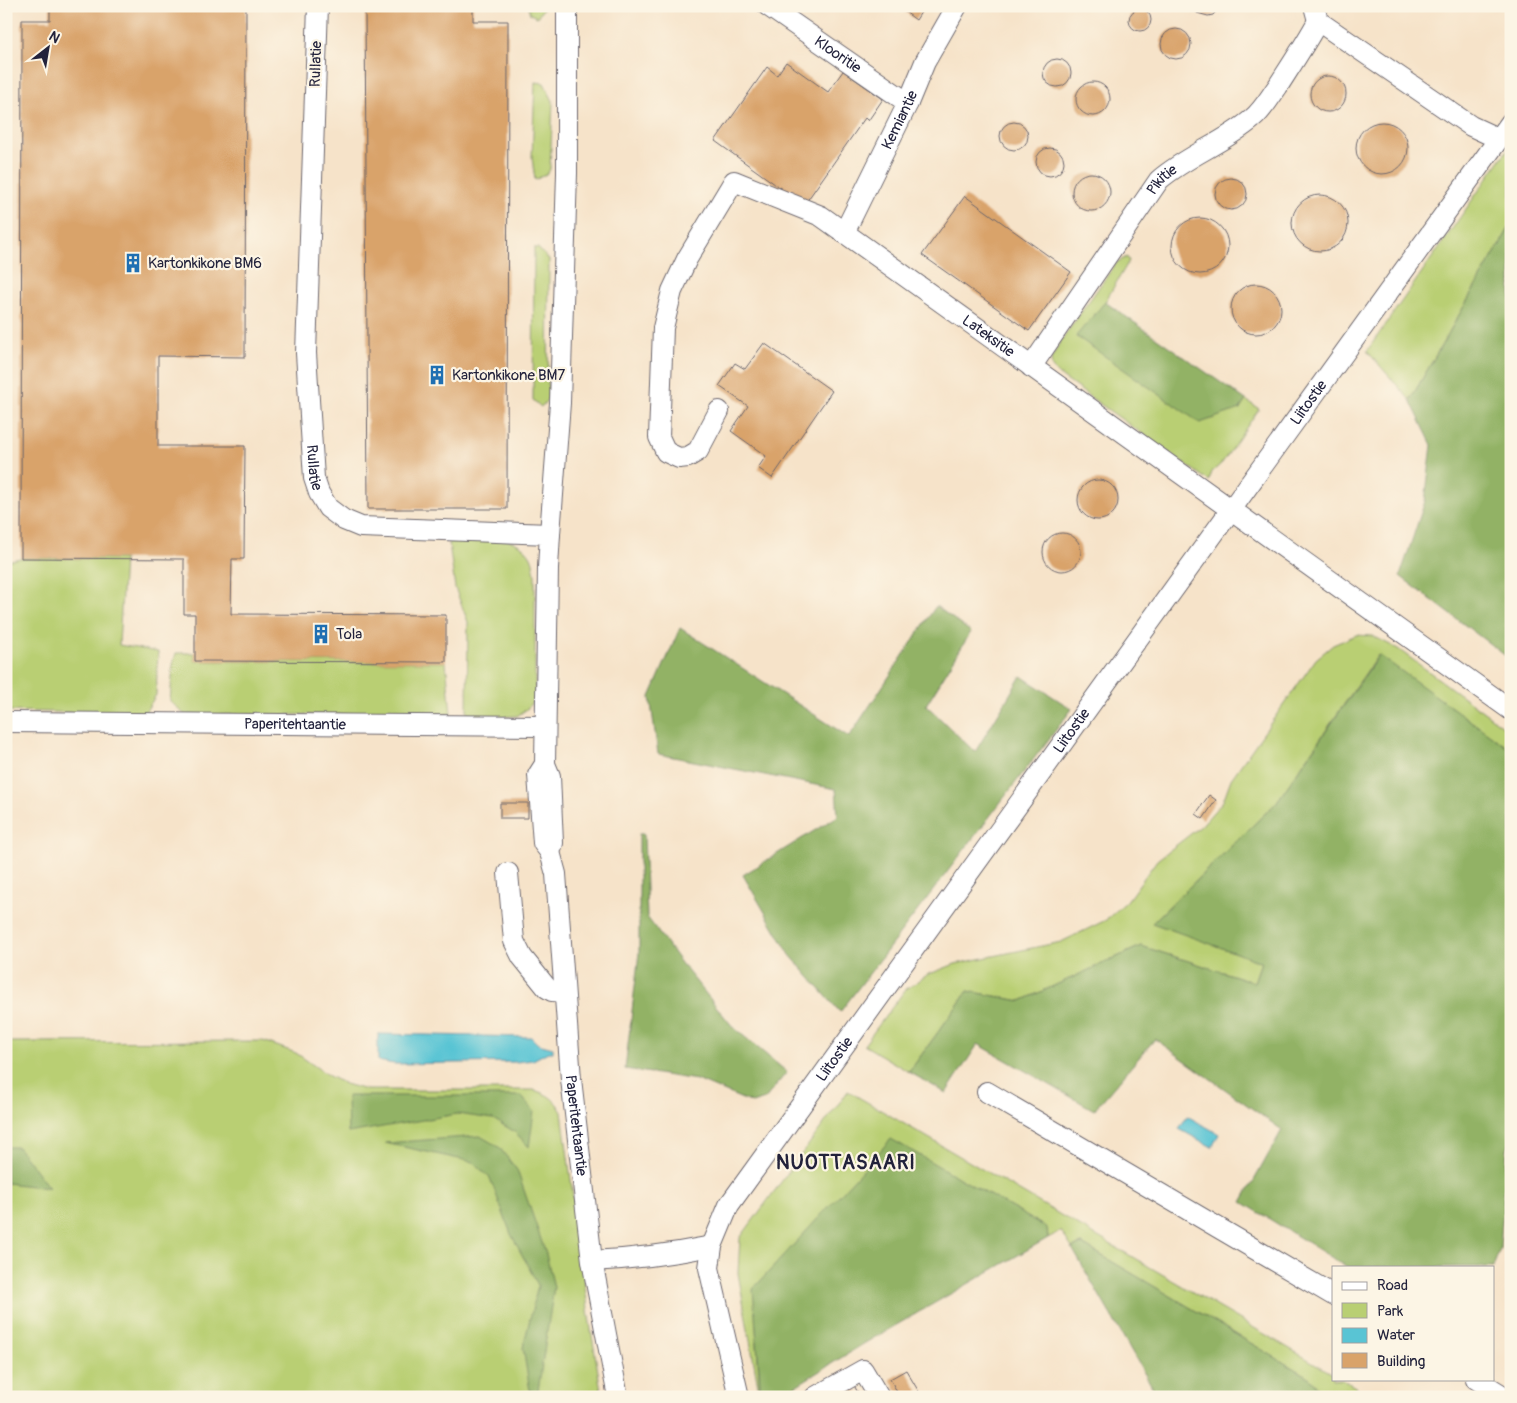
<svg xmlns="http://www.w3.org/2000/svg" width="1517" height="1403" font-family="Pangolin,sans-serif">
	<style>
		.green { fill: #b9cf73; stroke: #6e7857 }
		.forest { fill: #92b265; stroke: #5a6a50 }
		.water { fill: #59c4d4; stroke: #3e7388 }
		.building { fill: #d9a36a }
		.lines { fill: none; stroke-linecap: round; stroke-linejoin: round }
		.minor-casing { stroke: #6c666d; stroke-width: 22 }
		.minor { stroke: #fff; stroke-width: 20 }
		.labels { text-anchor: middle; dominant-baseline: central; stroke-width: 4.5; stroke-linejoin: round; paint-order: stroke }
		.street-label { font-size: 15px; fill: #22223b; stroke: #fcf5e5 }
		.poi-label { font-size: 15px; fill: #22223b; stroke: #fcf5e5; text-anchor: start }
		.district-label { font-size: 20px; font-weight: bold; letter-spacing: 1px; fill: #22223b; stroke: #fcf5e5 }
	</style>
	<rect width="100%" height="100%" fill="#fcf5e5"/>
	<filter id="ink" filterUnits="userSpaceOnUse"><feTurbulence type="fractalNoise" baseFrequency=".02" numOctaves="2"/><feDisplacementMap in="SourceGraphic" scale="10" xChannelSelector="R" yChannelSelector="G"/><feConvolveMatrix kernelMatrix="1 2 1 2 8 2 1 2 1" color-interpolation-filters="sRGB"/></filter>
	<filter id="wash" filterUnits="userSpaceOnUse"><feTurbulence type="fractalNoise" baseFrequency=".0096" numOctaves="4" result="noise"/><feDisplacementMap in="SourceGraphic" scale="20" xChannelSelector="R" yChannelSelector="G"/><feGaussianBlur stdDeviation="1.12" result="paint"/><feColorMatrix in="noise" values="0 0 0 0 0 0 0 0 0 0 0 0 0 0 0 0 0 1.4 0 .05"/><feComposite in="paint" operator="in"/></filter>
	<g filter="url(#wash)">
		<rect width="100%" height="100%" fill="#f6e3c9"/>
		<path class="green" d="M 528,6 L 545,6 L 537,17 L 530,14 Z
			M 535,82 L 544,83 L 553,101 L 550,169 L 548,173 L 535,180 L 532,158 Z
			M 1507,150 L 1511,151 L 1511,225 L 1410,400 L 1367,351 Z
			M 534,248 L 538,248 L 549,260 L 548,399 L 541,407 L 533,400 Z
			M 1127,257 L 1129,261 L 1105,302 L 1076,337 L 1240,409 L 1246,400 L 1259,409 L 1222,463 L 1212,472 L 1209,481 L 1059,375 L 1052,368 L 1051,359 L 1060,342 L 1117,262 Z
			M 456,538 C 480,538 517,532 531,557 C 534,563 534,571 535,576 L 535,698 L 527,709 L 517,716 L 476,718 L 467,713 L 468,622 L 455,588 L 449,543 Z
			M 21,558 L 124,559 L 119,645 L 158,652 L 156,695 L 144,714 L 6,711 L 6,561 Z
			M 1356,635 L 1373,636 L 1398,649 L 1511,732 L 1511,750 L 1378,655 L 1276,803 L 1153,922 L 1261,962 L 1254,982 L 1141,946 L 1021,1001 L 968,991 L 909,1072 L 864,1045 L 905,990 L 927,975 L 955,964 L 1061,942 L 1106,920 L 1127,901 L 1157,860 L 1201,826 L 1223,801 L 1231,779 L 1316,659 L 1333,645 Z
			M 176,653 L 195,653 L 195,661 L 446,662 L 451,714 L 185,715 L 170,701 L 173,664 Z
			M 263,1041 L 296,1053 L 329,1076 L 345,1084 L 366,1090 L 534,1090 C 549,1095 554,1098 562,1112 L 589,1317 L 602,1397 L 6,1397 L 6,1042 Z
			M 848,1091 L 1333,1374 L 1333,1379 L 1342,1379 L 1372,1397 L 1326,1397 L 1310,1378 L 1082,1244 L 1072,1248 L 1061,1231 L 1048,1238 L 1047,1228 L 891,1140 L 754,1289 L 760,1397 L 738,1273 L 740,1238 Z"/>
		<path class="forest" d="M 1511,225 L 1511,660 L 1400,576 L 1425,501 L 1432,445 L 1410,400 Z
			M 1105,302 L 1246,400 L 1240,409 L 1200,423 L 1076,336 Z
			M 936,606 L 971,632 L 926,705 L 975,752 L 1021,676 L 1072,709 L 840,1012 L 790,955 L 743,875 L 838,816 L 836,789 L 658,754 L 650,697 L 680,628 L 849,737 Z
			M 1379,655 L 1511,750 L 1511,1140 L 1507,1150 L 1500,1249 L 1493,1267 L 1347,1267 L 1242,1202 L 1282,1130 L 1155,1039 L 1094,1110 L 978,1044 L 946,1093 L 909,1072 L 968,991 L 1021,1001 L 1141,946 L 1254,982 L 1261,962 L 1152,923 L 1276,803 Z
			M 639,834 L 644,834 L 647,917 L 681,963 L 733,1027 L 787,1072 L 765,1099 L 752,1103 L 697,1080 L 625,1069 L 639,953 Z
			M 347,1096 L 521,1096 L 534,1111 L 529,1147 L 515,1132 L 493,1119 L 457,1114 L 348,1133 Z
			M 480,1136 L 499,1147 L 517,1170 L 546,1254 L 554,1287 L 537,1397 L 531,1397 L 523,1348 L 538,1285 L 511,1234 L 490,1178 L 473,1162 L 385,1143 Z
			M 891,1139 L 1047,1228 L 1048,1238 L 865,1343 L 778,1397 L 761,1397 L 753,1289 Z
			M 6,1147 L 18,1147 L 49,1188 L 6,1183 Z
			M 1082,1244 L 1310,1378 L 1326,1397 L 1158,1397 L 1072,1248 Z"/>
		<path class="water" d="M 378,1034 L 531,1037 L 538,1044 L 553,1048 L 553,1052 L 548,1052 L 533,1060 L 516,1062 L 394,1064 L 378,1061 Z
			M 1187,1116 L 1219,1134 L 1212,1147 L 1179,1129 Z"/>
		<g id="blocks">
			<path class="building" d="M 50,6 L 246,6 L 245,357 L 158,356 L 158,446 L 245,446 L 244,559 L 232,559 L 231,614 L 446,615 L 446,662 L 195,661 L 195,614 L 184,614 L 184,559 L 21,558 L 22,20 L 50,20 Z
				M 365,6 L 473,6 L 473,21 L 508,21 L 507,509 L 368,509 Z
				M 897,6 L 925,6 L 916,20 Z
				M 1193,6 L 1220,6 L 1213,15 L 1208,16 L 1197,13 Z
				M1129 20a11 11 0 1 1 22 0a11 11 0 1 1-22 0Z
				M1161 44a15 15 0 1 1 30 0a15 15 0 1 1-30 0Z
				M1043 73a14 14 0 1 1 28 0a14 14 0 1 1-28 0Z
				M 786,62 L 828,92 L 843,71 L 883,99 L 868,121 L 865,118 L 804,205 L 715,141 L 767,67 L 777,75 Z
				M1310 94a18 18 0 1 1 36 0a18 18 0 1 1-36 0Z
				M1076 99a17 17 0 1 1 34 0a17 17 0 1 1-34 0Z
				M1000 136a14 14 0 1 1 28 0a14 14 0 1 1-28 0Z
				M1356 148a26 26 0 1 1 52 0a26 26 0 1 1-52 0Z
				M1036 162a14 14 0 1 1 28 0a14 14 0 1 1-28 0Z
				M1072 192a19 19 0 1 1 38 0a19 19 0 1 1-38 0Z
				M1215 194a16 16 0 1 1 32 0a16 16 0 1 1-32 0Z
				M1292 223a28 28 0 1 1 56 0a28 28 0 1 1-56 0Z
				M 965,196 L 1071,272 L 1029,331 L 922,255 Z
				M1172 246a28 28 0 1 1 56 0a28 28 0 1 1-56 0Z
				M1231 309a25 25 0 1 1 50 0a25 25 0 1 1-50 0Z
				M 764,343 L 832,391 L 772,478 L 758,468 L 766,456 L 731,431 L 748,406 L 719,386 L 735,363 L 745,369 Z
				M1078 500a20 20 0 1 1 40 0a20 20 0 1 1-40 0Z
				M1043 552a19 19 0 1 1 38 0a19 19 0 1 1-38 0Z
				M 1209,795 L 1216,800 L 1203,819 L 1196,814 Z
				M 500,803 L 528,803 L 528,818 L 500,818 Z
				M 906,1370 L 922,1397 L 900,1397 L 890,1379 Z
				M 854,1385 L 860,1397 L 834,1397 Z"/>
		</g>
	</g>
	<g filter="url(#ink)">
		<use href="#blocks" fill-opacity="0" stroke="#6c666d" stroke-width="1"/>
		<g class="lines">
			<defs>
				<g id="minor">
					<path id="s1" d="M 318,6 L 306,353 L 314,478 L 319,493 L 328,508 L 344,520 L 361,527 L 550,534 L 548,568 L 545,764"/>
					<path id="s2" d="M 768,6 L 908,103"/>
					<path d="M 1314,6 L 1318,21 L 1471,126 L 1499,139"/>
					<path id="s3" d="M 844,233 L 908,103 L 925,62 L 957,6"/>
					<path id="s4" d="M 1031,367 L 1159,180 C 1188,155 1224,143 1252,119 C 1263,110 1270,97 1278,86 C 1292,64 1306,43 1318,21"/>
					<path id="s5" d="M 719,411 L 698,451 L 688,457 L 679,458 L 666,452 L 659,437 L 663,328 L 672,291 L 687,259 L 734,181 L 821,216 L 1511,710"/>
					<path d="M 550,534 L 560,403 L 567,173 L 567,6"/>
					<path id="s6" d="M 6,722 L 545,726"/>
					<path d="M 545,764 L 550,776 L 553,843 L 550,852 L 543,843 L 538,775 Z"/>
					<path id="s7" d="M 550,852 L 556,874 L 571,1079 L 592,1261 L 618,1397"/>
					<path d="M 508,873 L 514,941 L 522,957 L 547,988 L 552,991 L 563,992"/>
					<path d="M 987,1092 L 1333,1295"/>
					<path d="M 592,1261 C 633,1259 672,1254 712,1246"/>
					<path d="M 1476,1379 L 1505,1397"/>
					<path id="s8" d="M 739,1397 L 709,1268 L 712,1246 L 729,1205 L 1511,122"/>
					<path d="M 815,1397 L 863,1370 L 879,1397"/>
				</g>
			</defs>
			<use href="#minor" class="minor-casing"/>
			<use href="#minor" class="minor"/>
		</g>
	</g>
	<defs>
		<symbol id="building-bare" viewBox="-9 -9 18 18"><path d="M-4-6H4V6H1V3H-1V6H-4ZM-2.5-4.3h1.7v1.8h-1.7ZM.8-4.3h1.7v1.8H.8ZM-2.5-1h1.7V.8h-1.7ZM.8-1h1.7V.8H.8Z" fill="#1f6fb2" stroke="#fcf5e5" stroke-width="2.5" paint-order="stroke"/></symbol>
	</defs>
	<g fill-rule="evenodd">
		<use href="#building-bare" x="119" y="249" width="28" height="28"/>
		<use href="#building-bare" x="423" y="361" width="28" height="28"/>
		<use href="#building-bare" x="307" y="620" width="28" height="28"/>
	</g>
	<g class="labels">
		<g class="street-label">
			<text stroke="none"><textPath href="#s2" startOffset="85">Klooritie</textPath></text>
			<text transform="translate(316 64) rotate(-88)">Rullatie</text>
			<text stroke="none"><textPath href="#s3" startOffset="126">Kemiantie</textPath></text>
			<text stroke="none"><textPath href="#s4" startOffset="229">Pikitie</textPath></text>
			<text stroke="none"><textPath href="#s5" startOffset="670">Lateksitie</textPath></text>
			<text stroke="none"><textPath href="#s8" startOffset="1189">Liitostie</textPath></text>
			<text stroke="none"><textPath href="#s1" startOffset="462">Rullatie</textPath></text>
			<text stroke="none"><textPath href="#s6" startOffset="289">Paperitehtaantie</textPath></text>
			<text stroke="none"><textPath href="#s8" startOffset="784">Liitostie</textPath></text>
			<text stroke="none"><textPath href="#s8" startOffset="379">Liitostie</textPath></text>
			<text stroke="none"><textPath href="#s7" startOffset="275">Paperitehtaantie</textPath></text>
		</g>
		<g class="poi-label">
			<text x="148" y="263">Kartonkikone BM6</text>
			<text x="452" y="375">Kartonkikone BM7</text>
			<text x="336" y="634">Tola</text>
		</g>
		<g class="district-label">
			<text x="846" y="1162">NUOTTASAARI</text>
		</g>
	</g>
	<rect width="1517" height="1403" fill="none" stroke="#fcf5e5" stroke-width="25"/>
	<rect x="1332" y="1266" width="162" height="115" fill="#fcf5e5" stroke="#a5a1a1"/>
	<rect x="1342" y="1282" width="25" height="8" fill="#ffffff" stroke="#a5a1a1"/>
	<text x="1377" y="1290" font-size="15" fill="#22223b">Road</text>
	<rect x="1342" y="1303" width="25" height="15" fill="#b9cf73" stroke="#a5a1a1"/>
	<text x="1377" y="1316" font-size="15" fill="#22223b">Park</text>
	<rect x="1342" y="1328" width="25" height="15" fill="#59c4d4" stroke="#a5a1a1"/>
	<text x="1377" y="1340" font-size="15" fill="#22223b">Water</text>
	<rect x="1342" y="1353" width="25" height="15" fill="#d9a36a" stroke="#a5a1a1"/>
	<text x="1377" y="1366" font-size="15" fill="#22223b">Building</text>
	<g transform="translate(48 48) rotate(31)" stroke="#fcf5e5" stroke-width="4" paint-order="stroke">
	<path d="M0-4L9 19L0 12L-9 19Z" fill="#22223b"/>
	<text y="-8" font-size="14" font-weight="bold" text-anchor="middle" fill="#22223b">N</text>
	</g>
</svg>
